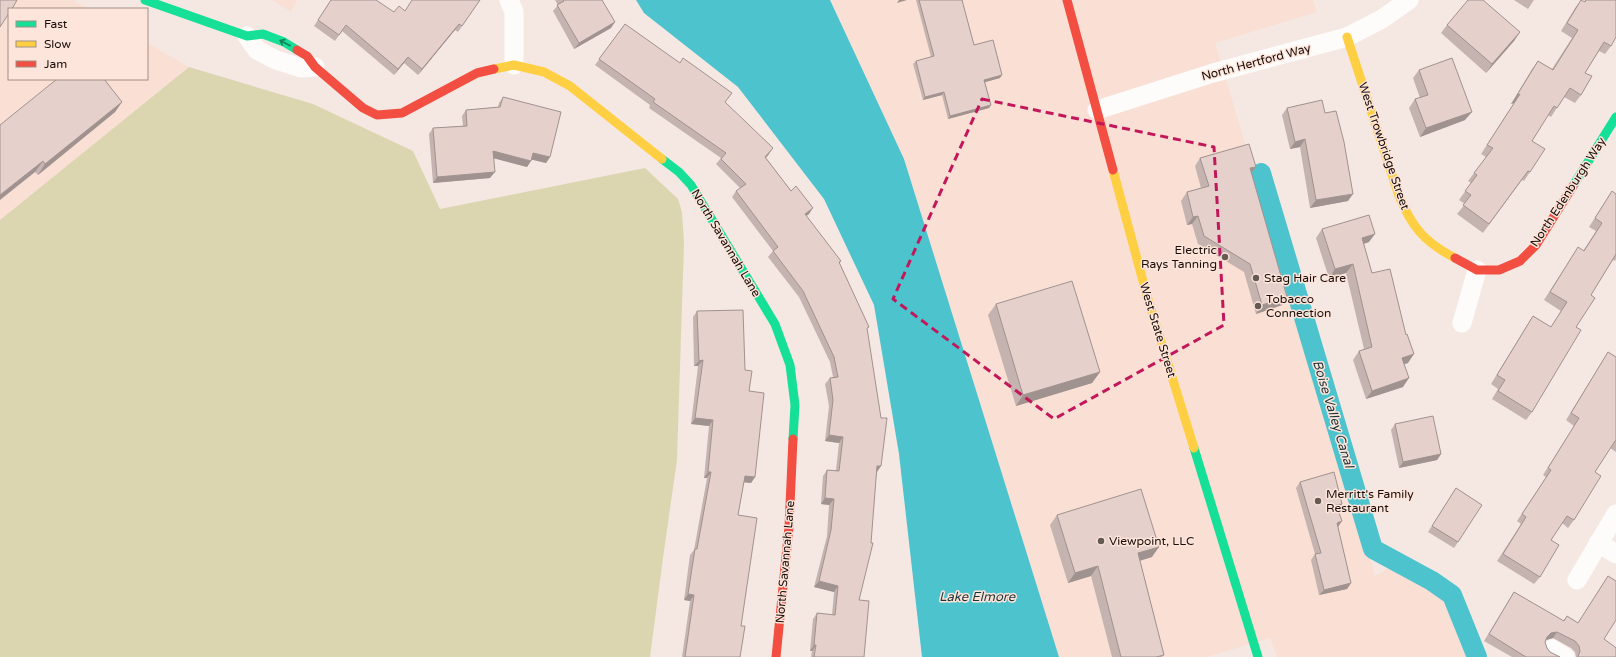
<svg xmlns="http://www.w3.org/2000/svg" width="1616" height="657" font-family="'Varela Round',sans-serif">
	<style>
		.built { fill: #f9dfd4 }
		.green { fill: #dbd6b0 }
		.water { fill: #4dc3ce }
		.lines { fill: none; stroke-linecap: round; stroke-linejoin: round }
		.canal { stroke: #4dc3ce; stroke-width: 20 }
		.street { stroke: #fefcfb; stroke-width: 19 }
		.fast { stroke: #16e098; stroke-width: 9 }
		.slow { stroke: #ffcf43; stroke-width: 9 }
		.jam { stroke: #f24e42; stroke-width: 9 }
		.wall { fill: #c5b3af }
		.shaded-wall { fill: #a0928f }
		.building { fill: #e5d0cc; stroke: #a0928f }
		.oneway { stroke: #178157 }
		.marked { fill: none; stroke: #c2185b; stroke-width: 3; stroke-dasharray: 8 5; stroke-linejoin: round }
		.poi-dot { fill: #665a54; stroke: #fde5db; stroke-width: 1.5 }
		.labels { text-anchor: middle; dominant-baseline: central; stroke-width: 3; stroke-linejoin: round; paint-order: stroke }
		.street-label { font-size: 12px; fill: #190d07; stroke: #fde5db }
		.poi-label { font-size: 12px; fill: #190d07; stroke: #fde5db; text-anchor: start }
		.water-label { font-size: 13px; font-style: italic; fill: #1c3437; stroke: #fde5db }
	</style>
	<rect width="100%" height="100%" fill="#f5e8e3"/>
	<path class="built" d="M 0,0 L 73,0 L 89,9 L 9,9 L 9,79 L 147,79 L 147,43 L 189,67 L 0,220 Z
		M 272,0 L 297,0 L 291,12 Z
		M 830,0 L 1313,0 L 1317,12 L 1215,43 L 1375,576 L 1392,566 L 1446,594 L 1471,657 L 1277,657 L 1270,638 L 1207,657 L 1059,657 L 904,159 Z"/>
	<path class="green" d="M 189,67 L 313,104 L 413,151 L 440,209 L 645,168 L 678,199 L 682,212 L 684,243 L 677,460 L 663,558 L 650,657 L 0,657 L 0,220 Z"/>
	<path class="water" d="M 636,0 L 830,0 L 904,159 L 1059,657 L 922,657 L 899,454 L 874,305 L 824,199 L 738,87 L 644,13 Z"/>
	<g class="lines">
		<path class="canal" d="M 1261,173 L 1373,549 L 1432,581 L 1452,595 L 1477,657"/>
		<path class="street" d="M 509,0 L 514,12 L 514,65
			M 247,36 L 257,50 L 276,60 L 301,68 L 315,67
			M 1097,110 L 1213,73 L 1347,37 L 1382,19 L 1409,0
			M 1462,323 L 1477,270
			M 1598,543 L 1616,554
			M 1577,580 L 1616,514
			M 1552,649 L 1565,657"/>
		<path class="fast" d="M 145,0 L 247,36 L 263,34 L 284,42 L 297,50
			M 662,159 L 679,172 L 691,185 L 775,324 L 790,365 L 795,405 L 793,439
			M 1573,186 L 1616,117
			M 1194,448 L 1258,657"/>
		<path class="slow" d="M 1347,37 L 1399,196 C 1412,227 1424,242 1455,258
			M 494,69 L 514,65 L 544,72 L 570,86 L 662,159
			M 1113,170 L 1147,296 L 1194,448"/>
		<path class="jam" d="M 1067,0 L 1113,170
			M 297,50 L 307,56 L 315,67 L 363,108 L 377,115 L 402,113 L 477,73 L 494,69
			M 1455,258 L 1477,270 L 1499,270 L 1520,261 L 1536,245 L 1573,186
			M 776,657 L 789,527 L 793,439"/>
	</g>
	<path class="wall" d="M 331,0 L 394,12 L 404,11 L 480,0 L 458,32 L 455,30 L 418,75 L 404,63 L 394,75 L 342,31 L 335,41 L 314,26 Z
		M 555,0 L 602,0 L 611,28 L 574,49 L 553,11 L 558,5 Z
		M 916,0 L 962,0 L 974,45 L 1000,78 L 985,82 L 991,105 L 989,108 L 948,119 L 942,95 L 923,100 L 913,64 L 916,61 L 931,57 Z
		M 1514,0 L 1534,0 L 1528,9 Z
		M 1581,0 L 1584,2 L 1585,0 L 1616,0 L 1611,46 L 1605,54 L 1599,51 L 1585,73 L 1581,95 L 1575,103 L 1564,97 L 1551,117 L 1548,115 L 1532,141 L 1530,172 L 1524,181 L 1522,180 L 1483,233 L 1457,214 L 1465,204 L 1459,200 L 1471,183 L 1468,181 L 1486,157 L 1481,154 L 1514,103 L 1511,104 L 1532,69 L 1538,61 L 1552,69 L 1572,38 L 1561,31 L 1575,8 Z
		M 625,24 L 725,102 L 769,154 L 766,158 L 809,214 L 806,216 L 841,261 L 839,264 L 867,330 L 877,472 L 859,600 L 864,657 L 811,657 L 812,651 L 810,651 L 813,619 L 817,613 L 832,615 L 834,592 L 814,587 L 827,536 L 829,505 L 821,504 L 823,476 L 827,470 L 836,470 L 839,443 L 825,441 L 829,406 L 825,384 L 830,378 L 833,377 L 830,362 L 799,297 L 768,257 L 773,251 L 732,197 L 736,191 L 740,188 L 716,164 L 721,158 L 649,108 L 650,105 L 595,65 Z
		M 1447,25 L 1520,32 L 1514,41 L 1486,73 L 1441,33 Z
		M 1419,70 L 1465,120 L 1420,137 L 1409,108 L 1415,99 L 1420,98 L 1413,78 Z
		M 57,79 L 122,102 L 115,112 L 38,175 L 35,172 Z
		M 503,97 L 550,157 L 546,163 L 531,159 L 527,167 L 493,158 L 490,178 L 433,183 L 429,134 L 433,128 L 463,126 L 462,116 L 466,110 L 498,107 L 499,103 Z
		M 1287,108 L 1348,201 L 1310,208 L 1300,147 L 1290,149 L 1282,115 Z
		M 1200,158 L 1256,167 L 1251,173 L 1282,305 L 1256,314 L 1244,272 L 1198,244 L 1192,224 L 1187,225 L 1181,201 L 1187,192 L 1201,188 L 1195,166 Z
		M 1612,191 L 1616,194 L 1616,259 L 1615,261 L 1613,260 L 1591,295 L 1576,327 L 1532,412 L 1526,420 L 1492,399 L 1498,389 L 1491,384 L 1527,325 L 1533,316 L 1551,327 L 1561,311 L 1544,300 L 1578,247 L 1583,251 L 1596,231 L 1589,227 Z
		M 1322,229 L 1369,242 L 1364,244 L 1372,273 L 1408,363 L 1404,364 L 1403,387 L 1366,399 L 1353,360 L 1359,351 L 1364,349 L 1346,273 L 1329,278 L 1316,238 Z
		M 996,304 L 1100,372 L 1092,383 L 1016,406 L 988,315 Z
		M 697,311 L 745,370 L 749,391 L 755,477 L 751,483 L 744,482 L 738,515 L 741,626 L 740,657 L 682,657 L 690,601 L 684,600 L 690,555 L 694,550 L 707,478 L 704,478 L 709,426 L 691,424 L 698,366 L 694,366 L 693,317 Z
		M 1608,352 L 1616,357 L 1616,452 L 1610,448 L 1595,472 L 1574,520 L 1568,528 L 1562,523 L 1551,540 L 1540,577 L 1534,584 L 1497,561 L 1521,524 L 1517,521 L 1546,477 L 1543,475 L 1574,426 L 1566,420 Z
		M 1395,424 L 1441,454 L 1437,460 L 1399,468 L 1391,430 Z
		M 1300,482 L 1342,504 L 1338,510 L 1338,527 L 1351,583 L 1347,589 L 1319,595 L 1311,560 L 1315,554 L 1296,488 Z
		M 1456,488 L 1458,542 L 1454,548 L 1428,532 Z
		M 1057,515 L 1152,557 L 1140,561 L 1164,655 L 1162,657 L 1112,657 L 1091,576 L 1068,583 L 1050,525 Z
		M 1608,576 L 1604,639 L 1616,657 L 1576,657 L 1575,652 L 1571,648 L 1553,638 L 1546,640 L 1545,642 L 1547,648 L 1550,652 L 1560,657 L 1512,657 L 1484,641 L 1514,592 L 1563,621 L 1567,616 L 1578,623 Z"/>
	<path class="shaded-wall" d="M 899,0 L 907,0 L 897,3 Z
		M 615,22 L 611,28 L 574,49 L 579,43 Z
		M 459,24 L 455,30 L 418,75 L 422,69 Z
		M 1520,32 L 1514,41 L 1486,73 L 1492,64 Z
		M 408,57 L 404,63 L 394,75 L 398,69 Z
		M 1002,75 L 1000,78 L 982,83 L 984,80 Z
		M 944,92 L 942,95 L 923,100 L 925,97 Z
		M 1520,94 L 1514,103 L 1511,104 L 1517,95 Z
		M 122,102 L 115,112 L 38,175 L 45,164 Z
		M 991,105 L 989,108 L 948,119 L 950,116 Z
		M 1472,112 L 1465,120 L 1420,137 L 1426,128 Z
		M 1305,139 L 1300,147 L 1290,149 L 1295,142 Z
		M 773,148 L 769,154 L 761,163 L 765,157 Z
		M 493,151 L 531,161 L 527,167 L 489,157 Z
		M 533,153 L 550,157 L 546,163 L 529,159 Z
		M 43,161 L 35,172 L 0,200 L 0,195 Z
		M 1256,167 L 1250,175 L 1250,168 Z
		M 495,172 L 490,178 L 433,183 L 437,177 Z
		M 1353,194 L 1348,201 L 1310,208 L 1316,200 Z
		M 813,208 L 809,214 L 801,220 L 805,214 Z
		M 1198,216 L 1192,224 L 1187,225 L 1193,217 Z
		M 1375,234 L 1369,242 L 1356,246 L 1362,238 Z
		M 1353,264 L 1346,273 L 1329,278 L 1335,269 Z
		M 1287,297 L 1282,305 L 1256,314 L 1262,305 Z
		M 1414,354 L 1408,363 L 1396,367 L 1402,358 Z
		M 703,360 L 698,366 L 694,366 L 699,361 Z
		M 1100,372 L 1092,383 L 1016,406 L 1023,395 Z
		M 1409,378 L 1403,387 L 1366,399 L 1372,391 Z
		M 695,418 L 713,420 L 709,426 L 691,424 Z
		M 829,435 L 843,437 L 839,443 L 825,441 Z
		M 1441,454 L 1437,460 L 1399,468 L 1403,462 Z
		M 877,466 L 881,466 L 877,472 L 873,472 Z
		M 708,472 L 711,472 L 707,478 L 704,478 Z
		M 745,476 L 755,477 L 751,483 L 741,482 Z
		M 825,498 L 834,499 L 829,505 L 821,504 Z
		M 1342,504 L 1338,510 L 1332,511 L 1336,505 Z
		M 1342,521 L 1338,527 L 1337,523 Z
		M 1159,547 L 1152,557 L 1131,563 L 1138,553 Z
		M 1098,566 L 1091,576 L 1068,583 L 1075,573 Z
		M 819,581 L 838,586 L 834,592 L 814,587 Z
		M 1351,583 L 1347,589 L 1319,595 L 1324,590 Z
		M 688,594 L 694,595 L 690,601 L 684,600 Z
		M 1557,632 L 1553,638 L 1546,640 L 1547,637 L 1551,633 Z
		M 814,645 L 816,645 L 812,651 L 810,651 Z"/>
	<path class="building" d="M 0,0 L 17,0 L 12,9 L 9,9 L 9,13 L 0,27 Z
		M 331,0 L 376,0 L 394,12 L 399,6 L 405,11 L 412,0 L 480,0 L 462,26 L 459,24 L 422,69 L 408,57 L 398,69 L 346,25 L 339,35 L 318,20 Z
		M 563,0 L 602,0 L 615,22 L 579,43 L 557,5 L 564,1 Z
		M 919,0 L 962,0 L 974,45 L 993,40 L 1002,75 L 984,80 L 991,105 L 950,116 L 944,92 L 925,97 L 916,61 L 934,56 Z
		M 1468,0 L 1483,0 L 1520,32 L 1492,64 L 1447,25 Z
		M 1581,0 L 1585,2 L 1586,0 L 1616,0 L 1616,37 L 1611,46 L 1604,42 L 1585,73 L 1592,76 L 1581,95 L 1570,88 L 1557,108 L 1554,106 L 1532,141 L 1545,149 L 1530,172 L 1528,171 L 1489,224 L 1463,205 L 1471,195 L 1465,191 L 1477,175 L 1474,173 L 1493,148 L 1487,145 L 1520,94 L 1517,95 L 1538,61 L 1553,70 L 1578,30 L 1567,23 Z
		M 625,24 L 680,63 L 683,58 L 732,93 L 725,102 L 773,148 L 765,157 L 791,191 L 796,186 L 813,208 L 805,214 L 841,261 L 839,262 L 869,327 L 867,328 L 881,418 L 887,418 L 881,466 L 877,466 L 871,543 L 873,543 L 859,600 L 869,601 L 864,657 L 814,657 L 816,645 L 814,645 L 817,613 L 835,615 L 838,586 L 819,581 L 831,530 L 834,499 L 825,498 L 827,470 L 839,471 L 843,437 L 829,435 L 833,400 L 830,378 L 838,377 L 834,357 L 803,291 L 773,251 L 778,247 L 736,191 L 746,184 L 721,159 L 726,153 L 653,102 L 655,99 L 599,59 Z
		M 1452,58 L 1472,112 L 1426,128 L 1415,99 L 1428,95 L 1419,70 Z
		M 57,79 L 104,79 L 122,102 L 45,164 L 43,161 L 0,195 L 0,125 Z
		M 503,97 L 561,112 L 550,157 L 533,153 L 531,161 L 493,151 L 495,172 L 437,177 L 433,128 L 467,126 L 466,110 L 500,107 Z
		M 1322,100 L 1325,113 L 1336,111 L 1344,142 L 1353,194 L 1316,200 L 1305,139 L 1295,142 L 1287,108 Z
		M 1249,144 L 1256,167 L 1250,168 L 1287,297 L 1262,305 L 1250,264 L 1204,236 L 1198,216 L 1193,217 L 1187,192 L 1209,186 L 1200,158 Z
		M 1612,191 L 1616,194 L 1616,254 L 1591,295 L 1595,298 L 1576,327 L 1581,330 L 1532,412 L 1498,391 L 1505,380 L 1497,375 L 1533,316 L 1551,327 L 1567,302 L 1550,292 L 1578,247 L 1584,251 L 1602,223 L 1595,218 Z
		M 1369,215 L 1375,234 L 1362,238 L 1372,273 L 1390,269 L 1406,335 L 1407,334 L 1414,354 L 1402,358 L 1409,378 L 1372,391 L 1359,351 L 1372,347 L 1353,264 L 1335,269 L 1322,229 Z
		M 1072,281 L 1100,372 L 1023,395 L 996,304 Z
		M 743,310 L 745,370 L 752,371 L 749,391 L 764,393 L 755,477 L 745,476 L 738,515 L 757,518 L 741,626 L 745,626 L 740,657 L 685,657 L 694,595 L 688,594 L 695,549 L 697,549 L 711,472 L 708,472 L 713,420 L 695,418 L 703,360 L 699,361 L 697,311 Z
		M 1608,352 L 1616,357 L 1616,441 L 1615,441 L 1595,472 L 1601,476 L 1574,520 L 1567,516 L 1551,540 L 1559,545 L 1540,577 L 1503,554 L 1526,517 L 1522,514 L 1551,470 L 1548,468 L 1579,418 L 1571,413 Z
		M 1433,416 L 1441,454 L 1403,462 L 1395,424 Z
		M 1334,472 L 1342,504 L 1336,505 L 1342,521 L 1337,523 L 1351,583 L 1324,590 L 1315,554 L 1321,553 L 1300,482 Z
		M 1456,488 L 1482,505 L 1458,542 L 1432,526 Z
		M 1141,489 L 1159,547 L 1138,553 L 1164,655 L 1156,657 L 1121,657 L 1098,566 L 1075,573 L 1057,515 Z
		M 1608,576 L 1616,581 L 1616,620 L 1604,639 L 1615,647 L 1616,648 L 1616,657 L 1578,657 L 1580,651 L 1579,646 L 1575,641 L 1557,632 L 1551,633 L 1547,637 L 1545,642 L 1547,648 L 1550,652 L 1560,657 L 1526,657 L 1489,634 L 1514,592 L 1564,621 L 1567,616 L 1578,623 Z"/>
	<defs><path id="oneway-shaft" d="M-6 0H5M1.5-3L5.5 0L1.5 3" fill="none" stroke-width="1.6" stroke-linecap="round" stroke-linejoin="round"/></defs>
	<use class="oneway" href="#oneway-shaft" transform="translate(285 43) rotate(-153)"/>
	<path class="marked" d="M 982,99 L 1214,147 L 1224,325 L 1054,419 L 893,299 Z"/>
	<g class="poi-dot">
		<circle cx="1225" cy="257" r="4"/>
		<circle cx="1256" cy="278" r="4"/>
		<circle cx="1258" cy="306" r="4"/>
		<circle cx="1318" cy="501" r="4"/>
		<circle cx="1101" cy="541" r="4"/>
	</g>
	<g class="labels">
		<g class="street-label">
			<text transform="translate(1256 62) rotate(-15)">North Hertford Way</text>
			<text transform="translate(1384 146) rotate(71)">West Trowbridge Street</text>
			<text transform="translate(1568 192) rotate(-57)">North Edenburgh Way</text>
			<text transform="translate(726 243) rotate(59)">North Savannah Lane</text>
			<text transform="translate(1158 330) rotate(73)">West State Street</text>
			<text transform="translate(785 562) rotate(-85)">North Savannah Lane</text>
		</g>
		<g class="poi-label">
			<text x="1217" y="250" text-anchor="end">Electric<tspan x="1217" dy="14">Rays Tanning</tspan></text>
			<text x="1264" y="278">Stag Hair Care</text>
			<text x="1266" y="299">Tobacco<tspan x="1266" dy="14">Connection</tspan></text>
			<text x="1326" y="494">Merritt's Family<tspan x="1326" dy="14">Restaurant</tspan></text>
			<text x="1109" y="541">Viewpoint, LLC</text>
		</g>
		<g class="water-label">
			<text transform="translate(1333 414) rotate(73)">Boise Valley Canal</text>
			<text x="977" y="597">Lake Elmore</text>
		</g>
	</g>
	<rect x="8" y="8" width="140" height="72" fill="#fde5db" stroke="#a28f86"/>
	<rect x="16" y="21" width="20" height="6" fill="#16e098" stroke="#a28f86"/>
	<text x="44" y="28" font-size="12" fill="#190d07">Fast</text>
	<rect x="16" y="41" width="20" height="6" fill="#ffcf43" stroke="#a28f86"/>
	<text x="44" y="48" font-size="12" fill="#190d07">Slow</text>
	<rect x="16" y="61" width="20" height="6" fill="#f24e42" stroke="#a28f86"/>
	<text x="44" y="68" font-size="12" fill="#190d07">Jam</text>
</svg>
